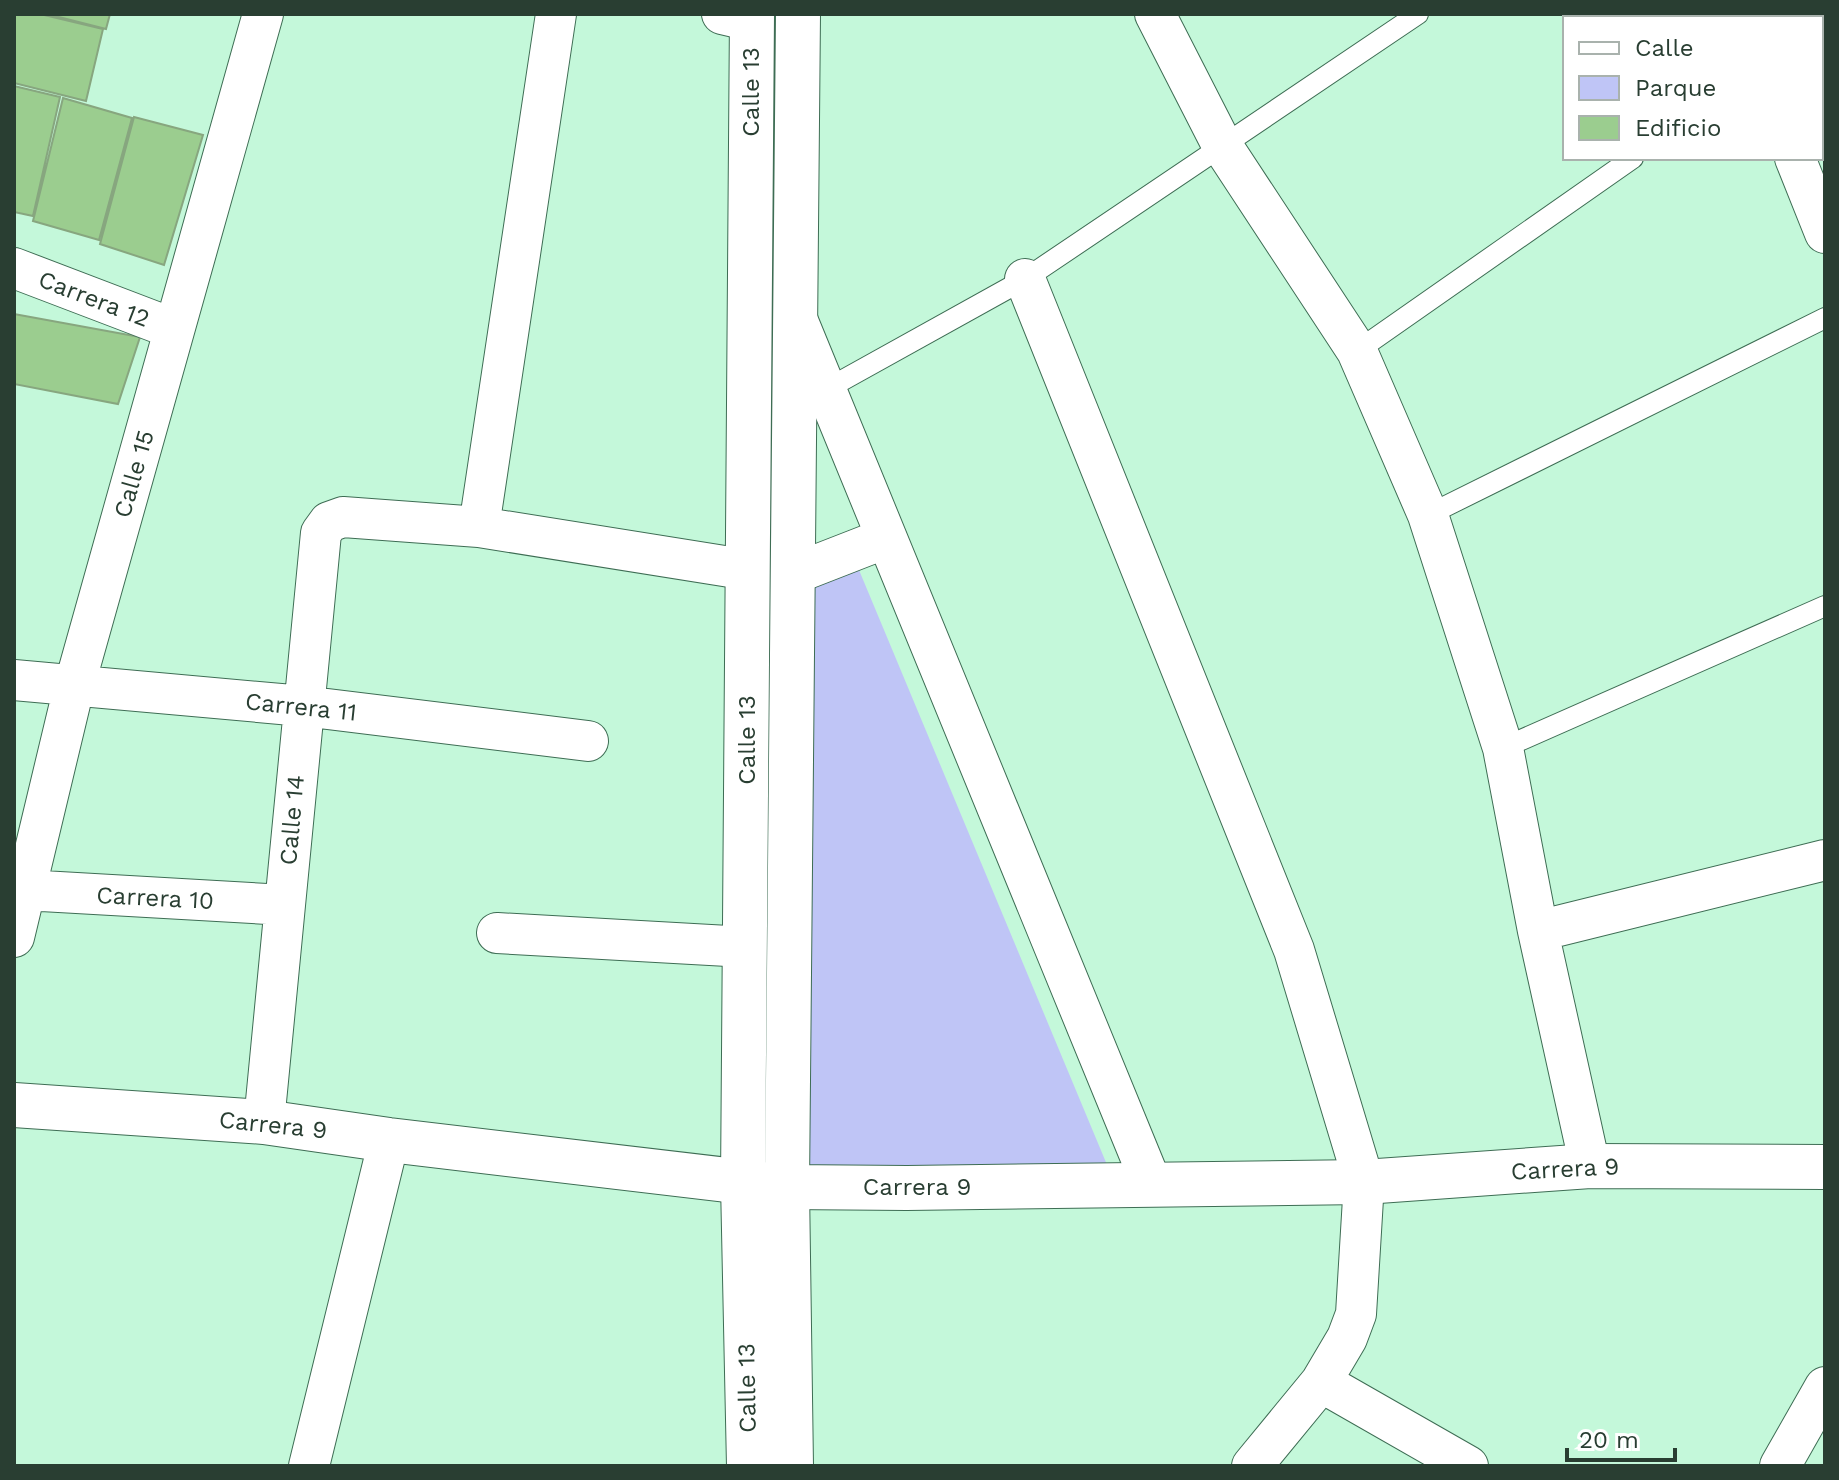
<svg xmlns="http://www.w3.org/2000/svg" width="1839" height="1480" font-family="'Work Sans',sans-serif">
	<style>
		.green { fill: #bfc5f6 }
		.building { fill: #9bcd8f; stroke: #87a67f; stroke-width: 2 }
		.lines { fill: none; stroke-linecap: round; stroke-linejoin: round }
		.service-casing { stroke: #3e6d54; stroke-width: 22 }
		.minor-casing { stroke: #3e6d54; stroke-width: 42 }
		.tertiary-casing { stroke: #3e6d54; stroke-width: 46 }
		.secondary-casing { stroke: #3e6d54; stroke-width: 46 }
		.service { stroke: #fff; stroke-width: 20 }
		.minor { stroke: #fff; stroke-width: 40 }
		.tertiary { stroke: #fff; stroke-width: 44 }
		.secondary { stroke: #fff; stroke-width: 44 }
		.labels { text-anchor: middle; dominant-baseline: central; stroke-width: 7; stroke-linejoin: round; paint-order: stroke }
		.street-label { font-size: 24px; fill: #293e32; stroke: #fff }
	</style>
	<rect width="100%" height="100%" fill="#c4f8da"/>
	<path class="green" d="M 859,570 L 1110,1172 L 791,1169 L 807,576 Z"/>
	<path class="building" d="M 14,14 L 40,14 L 103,29 L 86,101 L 14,83 Z
		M 47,14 L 110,14 L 106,29 Z
		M 1781,14 L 1825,14 L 1825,59 L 1821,61 L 1821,18 L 1778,18 L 1777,15 Z
		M 1825,59 L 1825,118 L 1824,118 L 1821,111 L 1821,61 Z
		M 14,86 L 60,97 L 33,216 L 14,212 Z
		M 63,98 L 132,118 L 99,240 L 33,221 Z
		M 134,117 L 203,135 L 164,265 L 100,244 Z
		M 14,314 L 140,337 L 118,404 L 14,384 Z"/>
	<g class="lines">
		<defs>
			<path id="service" d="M 1357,351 L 1633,158
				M 825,390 L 1025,279 L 1418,14
				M 1428,515 L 1825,318
				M 1503,748 L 1825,606"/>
			<path id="minor" d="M 722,14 L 752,21
				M 1155,14 L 1223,147 L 1357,351 L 1428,515 L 1503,748 L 1538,931 L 1590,1166
				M 1732,14 L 1734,18
				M 1795,158 L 1825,233
				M 14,268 L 174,329
				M 1025,279 L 1294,950 L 1364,1182 L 1356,1314 L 1347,1338 L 1321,1382
				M 797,319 L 1152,1185
				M 479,527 L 556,14
				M 791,575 L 886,538
				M 14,680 L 303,706 L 588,741
				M 24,890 L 285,905
				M 1538,931 L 1825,860
				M 497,933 L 746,947
				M 14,937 L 74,687 L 263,14
				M 264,1122 L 321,533 L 329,522 L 343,517 L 479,527 L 749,570
				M 309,1466 L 389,1140
				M 1252,1466 L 1321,1382 L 1468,1466
				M 1780,1466 L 1825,1387"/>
			<path id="tertiary" d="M 14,1105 L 264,1122 L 389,1140 L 787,1187 L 907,1188 L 1364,1182 L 1590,1166 L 1825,1167"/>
			<path id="secondary" d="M 749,1466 L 743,1183 L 752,14
				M 791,1466 L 787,1187 L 798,14"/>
		</defs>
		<use href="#service" class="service-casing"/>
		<use href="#minor" class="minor-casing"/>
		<use href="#tertiary" class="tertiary-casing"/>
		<use href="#secondary" class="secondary-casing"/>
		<use href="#service" class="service"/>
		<use href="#minor" class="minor"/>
		<use href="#tertiary" class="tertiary"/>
		<use href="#secondary" class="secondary"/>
	</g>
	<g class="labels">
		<g class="street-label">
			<text transform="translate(751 92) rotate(-90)">Calle 13</text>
			<text transform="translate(94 299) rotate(21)">Carrera 12</text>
			<text transform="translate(134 474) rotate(-74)">Calle 15</text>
			<text transform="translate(301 707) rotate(6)">Carrera 11</text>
			<text transform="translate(747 740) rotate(-90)">Calle 13</text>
			<text transform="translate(292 820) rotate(-85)">Calle 14</text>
			<text transform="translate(155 898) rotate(3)">Carrera 10</text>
			<text transform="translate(273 1125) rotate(6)">Carrera 9</text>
			<text transform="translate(1565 1169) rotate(-3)">Carrera 9</text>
			<text x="917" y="1187">Carrera 9</text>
			<text transform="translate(747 1388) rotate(-91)">Calle 13</text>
		</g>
	</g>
	<rect width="1839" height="1480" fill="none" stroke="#293e32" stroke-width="32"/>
	<rect x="1563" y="16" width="260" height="144" fill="#ffffff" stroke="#a9b2ad" stroke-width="2"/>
	<rect x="1579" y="42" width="40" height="12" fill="#ffffff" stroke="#a9b2ad" stroke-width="2"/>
	<text x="1635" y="56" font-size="24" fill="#293e32">Calle</text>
	<rect x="1579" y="76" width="40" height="24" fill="#bfc5f6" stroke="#a9b2ad" stroke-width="2"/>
	<text x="1635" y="96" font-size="24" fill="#293e32">Parque</text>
	<rect x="1579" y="116" width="40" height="24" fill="#9bcd8f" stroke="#a9b2ad" stroke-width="2"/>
	<text x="1635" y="136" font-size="24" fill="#293e32">Edificio</text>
	<path d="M1567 1448v12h108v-12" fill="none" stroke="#293e32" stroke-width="4"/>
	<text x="1579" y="1448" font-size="24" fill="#293e32" stroke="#ffffff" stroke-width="6" paint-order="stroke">20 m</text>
</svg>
